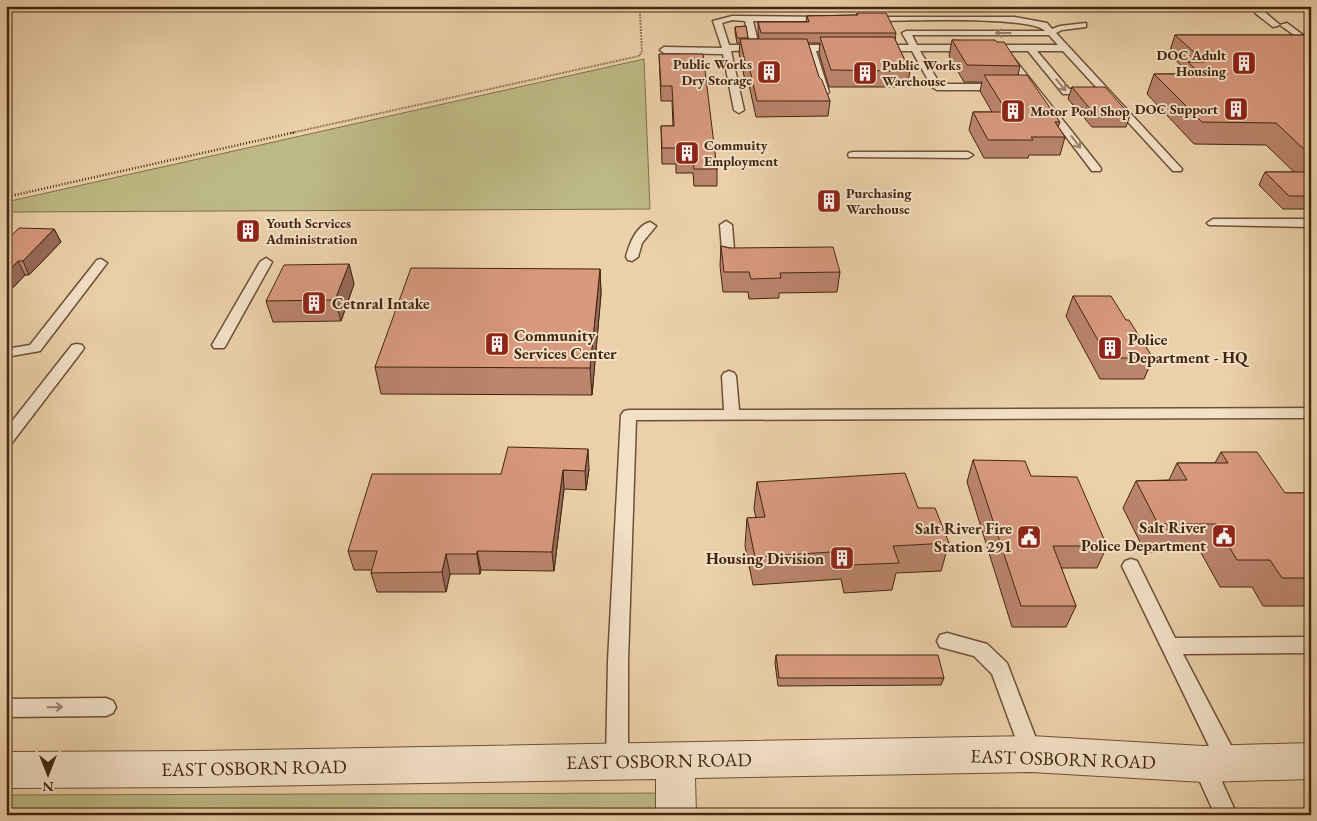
<svg xmlns="http://www.w3.org/2000/svg" width="1317" height="821" font-family="'EB Garamond',serif">
	<style>
		.green { fill: #bdb984; stroke: #806f4a }
		.lines { fill: none; stroke-linecap: round; stroke-linejoin: round }
		.lane-casing { stroke: #6d5036; stroke-width: 3 }
		.street-casing { stroke: #6d5036; stroke-width: 2 }
		.path-far1 { stroke: #432510; stroke-width: 2; stroke-dasharray: 0.5 1; stroke-linecap: butt }
		.path { stroke: #432510; stroke-width: 2.5; stroke-dasharray: 1 2; stroke-linecap: butt }
		.lane { fill: #f2e0c7; fill-rule: evenodd }
		.street { fill: #f2e0c7; fill-rule: evenodd }
		.wall { fill: #ba846d; stroke: #432510 }
		.shaded-wall { fill: #976b59; stroke: #432510 }
		.building { fill: #d8997f; stroke: #432510 }
		.oneway { stroke: #9a826c }
		.labels { text-anchor: middle; dominant-baseline: central; stroke-width: 4; stroke-linejoin: round; paint-order: stroke }
		.far-poi-label { font-size: 14px; font-weight: bold; fill: #432510; stroke: #f2e0c7; text-anchor: start }
		.poi-label { font-size: 16px; font-weight: bold; fill: #432510; stroke: #f2e0c7; text-anchor: start }
		.near-street-label { font-size: 19px; fill: #432510; stroke: #f2e0c7 }
	</style>
	<rect width="100%" height="100%" fill="#ebd0a9"/>
	<filter id="stains"><feTurbulence type="fractalNoise" baseFrequency=".004" numOctaves="4"/><feColorMatrix values="0 0 0 0 .2 0 0 0 0 .09 0 0 0 0 .02 0 0 0 .5 -.17"/></filter>
	<radialGradient id="worn" r=".72"><stop offset=".6" stop-color="#630" stop-opacity="0"/><stop offset="1" stop-color="#630" stop-opacity=".3"/></radialGradient>
	<path class="green" d="M 644,59 L 650,209 L 11,212 L 6,216 L 6,202 Z
		M 680,793 L 680,815 L 6,815 L 6,795 Z"/>
	<g class="lines">
		<defs>
			<path id="lane" d="M 1255,9 L 1261,9 L 1280,25 L 1287,23 L 1311,41 L 1311,47 L 1280,25 L 1273,27 L 1255,13 Z
				M 732,16 L 826,17 L 830,19 L 826,21 L 753,21 L 759,46 L 762,48 L 761,50 L 731,51 L 744,110 L 739,113 L 734,110 L 723,54 L 664,53 L 660,50 L 664,47 L 722,48 L 713,21 ZM 732,20 L 745,21 L 750,45 L 729,45 L 722,23 Z
				M 866,17 L 1015,17 L 1047,23 L 1052,29 L 1060,26 L 1086,23 L 1086,27 L 1062,30 L 1056,33 L 1182,169 L 1181,171 L 1173,171 L 1063,51 L 1037,51 L 1069,89 L 1091,89 L 1096,92 L 1094,94 L 1063,94 L 1028,51 L 1008,51 L 1100,167 L 1101,169 L 1100,171 L 1092,171 L 1004,55 L 1003,53 L 1006,51 L 920,51 L 940,84 L 1002,84 L 1007,87 L 1002,90 L 937,90 L 932,87 L 912,51 L 879,51 L 875,48 L 879,45 L 909,45 L 902,33 L 906,31 L 1045,31 C 1031,15 897,21 869,21 L 865,19 ZM 912,35 L 1049,35 L 1058,45 L 917,45 Z
				M 838,45 L 842,48 L 841,50 L 816,51 L 829,92 L 827,94 L 821,94 L 807,51 L 791,51 L 787,48 L 791,45 Z
				M 853,152 L 968,152 L 973,155 L 968,158 L 849,157 L 848,155 L 849,153 Z
				M 1213,219 L 1311,219 L 1311,227 L 1209,225 L 1207,223 Z
				M 726,221 L 732,225 L 735,262 L 729,266 L 723,262 L 720,225 Z
				M 650,222 L 656,226 L 642,243 L 638,257 L 632,261 L 628,260 L 626,257 C 629,245 636,226 650,222 Z
				M 266,258 L 272,262 L 226,345 L 224,348 L 214,348 L 212,345 L 260,262 Z
				M 101,259 L 107,263 L 40,351 L 6,357 L 6,349 L 30,345 L 97,260 Z
				M 77,344 L 82,345 L 84,348 L 82,351 L 11,444 L 6,445 L 6,429 L 72,345 Z
				M 729,371 L 734,373 L 736,376 L 739,410 L 1311,408 L 1311,418 L 636,420 L 628,661 L 628,762 L 625,769 L 617,772 L 609,769 L 606,762 L 608,661 L 621,415 L 624,411 L 629,410 L 724,410 L 722,376 L 724,373 Z
				M 1131,559 L 1137,561 L 1175,638 L 1311,637 L 1311,653 L 1183,654 L 1236,755 L 1239,762 L 1236,769 L 1228,772 L 1220,769 L 1122,566 L 1125,561 Z
				M 947,633 L 987,644 L 1007,663 L 1042,754 L 1038,761 L 1031,764 L 1024,761 L 992,674 L 974,656 L 940,647 L 937,641 L 940,635 Z
				M 106,698 L 113,701 L 116,707 L 113,713 L 106,716 L 6,717 L 6,699 Z
				M 1203,754 L 1211,757 L 1237,815 L 1215,815 L 1192,764 L 1195,757 Z"/>
			<path id="street" d="M 1031,736 L 1203,746 L 1311,743 L 1311,779 L 1203,782 L 1031,772 L 695,778 L 696,815 L 656,815 L 656,779 L 203,787 L 6,788 L 6,752 L 203,751 Z"/>
		</defs>
		<use href="#lane" class="lane-casing"/>
		<use href="#street" class="street-casing"/>
		<path class="path-far1" d="M 291,133 L 639,56 L 642,52 L 640,12 L 648,8 L 709,8"/>
		<path class="path" d="M 6,197 L 296,132"/>
		<use href="#lane" class="lane"/>
		<use href="#street" class="street"/>
	</g>
	<path class="wall" d="M 857,13 L 896,33 L 895,40 L 910,71 L 907,87 L 829,87 L 819,53 L 820,43 L 808,43 L 819,77 L 830,101 L 828,116 L 756,117 L 749,85 L 746,85 L 739,53 L 740,43 L 737,43 L 735,32 L 735,27 L 746,26 L 748,39 L 759,39 L 758,32 L 758,22 L 806,22 L 807,16 L 857,15 Z
		M 1175,35 L 1311,35 L 1311,209 L 1283,209 L 1259,185 L 1265,172 L 1294,172 L 1266,145 L 1194,144 L 1147,94 L 1154,74 L 1184,74 L 1186,70 L 1169,54 Z
		M 952,40 L 997,42 L 1020,66 L 1018,75 L 1060,122 L 1058,127 L 1065,137 L 1060,155 L 1029,155 L 1028,158 L 984,158 L 969,130 L 973,112 L 992,112 L 980,91 L 982,82 L 964,82 L 949,56 Z
		M 659,54 L 717,169 L 717,186 L 694,186 L 693,173 L 676,173 L 676,164 L 662,164 L 661,126 L 673,126 L 672,101 L 661,101 Z
		M 1072,87 L 1130,115 L 1126,127 L 1092,127 L 1068,99 Z
		M 54,229 L 61,242 L 29,275 L 25,275 L 6,295 L 6,241 Z
		M 721,246 L 840,272 L 837,292 L 779,293 L 779,298 L 749,299 L 748,292 L 723,292 L 720,266 Z
		M 349,264 L 354,284 L 341,321 L 273,322 L 266,301 Z
		M 600,269 L 601,294 L 592,395 L 381,394 L 375,367 Z
		M 1073,296 L 1126,320 L 1153,358 L 1144,379 L 1100,379 L 1066,316 Z
		M 1221,452 L 1285,493 L 1311,493 L 1311,596 L 1304,606 L 1263,606 L 1252,587 L 1220,587 L 1200,551 L 1145,552 L 1123,508 L 1136,481 L 1169,480 L 1177,463 L 1215,463 Z
		M 973,460 L 1031,476 L 1107,546 L 1097,568 L 1061,568 L 1076,606 L 1066,627 L 1012,627 L 967,482 Z
		M 589,469 L 586,490 L 564,489 L 554,571 L 481,570 L 480,574 L 450,574 L 446,592 L 377,592 L 371,573 L 372,570 L 354,570 L 348,551 L 501,474 Z
		M 757,482 L 918,508 L 949,543 L 941,571 L 896,573 L 892,590 L 844,593 L 841,579 L 753,585 L 745,546 L 747,518 L 756,518 L 754,509 Z
		M 776,655 L 944,678 L 941,685 L 778,686 L 775,663 Z"/>
	<path class="shaded-wall" d="M 54,229 L 61,242 L 29,275 L 23,261 Z
		M 18,261 L 25,275 L 6,295 L 6,274 Z
		M 349,264 L 354,284 L 341,321 L 335,300 Z
		M 600,269 L 601,294 L 592,395 L 590,368 Z
		M 588,449 L 589,469 L 586,490 L 585,471 Z
		M 563,470 L 564,489 L 554,571 L 552,552 Z
		M 477,551 L 481,570 L 480,574 L 477,554 Z
		M 446,554 L 450,574 L 446,592 L 442,572 Z"/>
	<path class="building" d="M 857,13 L 886,13 L 896,33 L 761,33 L 758,22 L 809,22 L 807,16 L 858,15 Z
		M 746,26 L 748,38 L 737,38 L 735,27 Z
		M 1175,35 L 1311,35 L 1311,151 L 1306,151 L 1276,123 L 1202,122 L 1154,74 L 1200,74 L 1188,62 L 1205,62 Z
		M 820,37 L 894,37 L 910,71 L 831,70 Z
		M 740,39 L 807,39 L 819,77 L 822,80 L 830,101 L 757,101 L 750,70 L 747,70 Z
		M 952,40 L 995,40 L 997,42 L 1004,42 L 1020,66 L 967,65 Z
		M 659,54 L 703,54 L 717,169 L 694,169 L 693,157 L 676,157 L 676,148 L 662,148 L 661,126 L 674,126 L 672,86 L 661,86 Z
		M 984,75 L 1027,75 L 1060,122 L 1055,122 L 1065,137 L 1031,137 L 1033,140 L 988,140 L 973,112 L 1007,112 Z
		M 1072,87 L 1105,87 L 1130,115 L 1095,115 Z
		M 1265,172 L 1311,172 L 1311,196 L 1289,196 Z
		M 19,228 L 54,229 L 23,261 L 18,261 L 6,274 L 6,241 Z
		M 721,246 L 729,248 L 833,247 L 840,272 L 780,273 L 781,278 L 751,279 L 749,272 L 724,272 Z
		M 349,264 L 335,300 L 266,301 L 284,265 Z
		M 411,268 L 600,269 L 590,368 L 375,367 Z
		M 1073,296 L 1111,296 L 1126,320 L 1129,320 L 1153,358 L 1108,358 Z
		M 508,447 L 588,449 L 585,471 L 563,470 L 552,552 L 477,551 L 477,554 L 446,554 L 442,572 L 371,573 L 377,551 L 348,551 L 372,474 L 501,474 Z
		M 1221,452 L 1257,452 L 1285,493 L 1311,493 L 1311,578 L 1282,578 L 1270,560 L 1237,560 L 1216,524 L 1158,524 L 1136,481 L 1187,480 L 1177,463 L 1228,463 Z
		M 973,460 L 1025,461 L 1031,476 L 1077,477 L 1107,546 L 1053,546 L 1076,606 L 1021,606 Z
		M 905,473 L 918,508 L 935,508 L 949,543 L 893,546 L 899,563 L 850,565 L 846,551 L 755,557 L 747,518 L 765,517 L 757,482 Z
		M 776,655 L 938,655 L 944,678 L 779,678 Z"/>
	<defs><path id="oneway-shaft" d="M-6 0H5M1.5-3L5.5 0L1.5 3" fill="none" stroke-width="1.6" stroke-linecap="round" stroke-linejoin="round" transform="scale(1.25)"/></defs>
	<g class="oneway">
		<use href="#oneway-shaft" transform="translate(1003 33) rotate(180)"/>
		<use href="#oneway-shaft" transform="translate(1061 85) rotate(50)"/>
		<use href="#oneway-shaft" transform="translate(1076 142) rotate(52)"/>
		<use href="#oneway-shaft" transform="translate(55 707) rotate(-1)"/>
	</g>
	<defs>
		<symbol id="building-square" viewBox="-11 -11 22 22"><rect x="-9" y="-9" width="18" height="18" rx="4" fill="#8f2418" stroke="#f2e0c7"/><path d="M-4-6H4V6H1V3H-1V6H-4ZM-2.5-4.3h1.7v1.8h-1.7ZM.8-4.3h1.7v1.8H.8ZM-2.5-1h1.7V.8h-1.7ZM.8-1h1.7V.8H.8Z" fill="#fff"/></symbol>
		<symbol id="civic-square" viewBox="-11 -11 22 22"><rect x="-9" y="-9" width="18" height="18" rx="4" fill="#8f2418" stroke="#f2e0c7"/><path d="M-.6-6.5H3V-4.5H.6V-3L4-1V1h2V6H-6V1h2V-1L-.6-3ZM-1.2 2.5V6h2.4V2.5Z" fill="#fff"/></symbol>
	</defs>
	<g fill-rule="evenodd">
		<use href="#building-square" x="1230" y="49" width="28" height="28"/>
		<use href="#building-square" x="755" y="58" width="28" height="28"/>
		<use href="#building-square" x="851" y="59" width="28" height="28"/>
		<use href="#building-square" x="1222" y="95" width="28" height="28"/>
		<use href="#building-square" x="999" y="97" width="28" height="28"/>
		<use href="#building-square" x="673" y="139" width="28" height="28"/>
		<use href="#building-square" x="815" y="187" width="28" height="28"/>
		<use href="#building-square" x="234" y="217" width="28" height="28"/>
		<use href="#building-square" x="300" y="289" width="28" height="28"/>
		<use href="#building-square" x="483" y="330" width="28" height="28"/>
		<use href="#building-square" x="1096" y="334" width="28" height="28"/>
		<use href="#civic-square" x="1210" y="522" width="28" height="28"/>
		<use href="#civic-square" x="1015" y="523" width="28" height="28"/>
		<use href="#building-square" x="828" y="544" width="28" height="28"/>
	</g>
	<g class="labels">
		<g class="far-poi-label">
			<text x="1226" y="55" text-anchor="end">DOC Adult<tspan x="1226" dy="16">Housing</tspan></text>
			<text x="752" y="64" text-anchor="end">Public Works<tspan x="752" dy="16">Dry Storage</tspan></text>
			<text x="882" y="65">Public Works<tspan x="882" dy="16">Warehouse</tspan></text>
			<text x="1218" y="109" text-anchor="end">DOC Support</text>
			<text x="1030" y="111">Motor Pool Shop</text>
			<text x="704" y="145">Commuity<tspan x="704" dy="16">Employment</tspan></text>
			<text x="846" y="193">Purchasing<tspan x="846" dy="16">Warehouse</tspan></text>
			<text x="266" y="223">Youth Services<tspan x="266" dy="16">Administration</tspan></text>
		</g>
		<g class="poi-label">
			<text x="332" y="303">Cetnral Intake</text>
			<text x="514" y="335">Community<tspan x="514" dy="18">Services Center</tspan></text>
			<text x="1128" y="339">Police<tspan x="1128" dy="18">Department - HQ</tspan></text>
			<text x="1206" y="527" text-anchor="end">Salt River<tspan x="1206" dy="18">Police Department</tspan></text>
			<text x="1012" y="528" text-anchor="end">Salt River Fire<tspan x="1012" dy="18">Station 291</tspan></text>
			<text x="824" y="558" text-anchor="end">Housing Division</text>
		</g>
		<g class="near-street-label">
			<text transform="translate(1063 759) rotate(2)">EAST OSBORN ROAD</text>
			<text transform="translate(659 761) rotate(-1)">EAST OSBORN ROAD</text>
			<text transform="translate(254 768) rotate(-1)">EAST OSBORN ROAD</text>
		</g>
	</g>
	<rect width="1317" height="821" fill="none" stroke="#ebd0a9" stroke-width="25"/>
	<rect x="8" y="8" width="1302" height="806" fill="none" stroke="#432510" stroke-width="2.5"/>
	<rect x="12" y="12" width="1292" height="796" fill="none" stroke="#432510"/>
	<g transform="translate(48 774) rotate(180)" stroke="#f2e0c7" stroke-width="4" paint-order="stroke">
	<path d="M0-4L9 19L0 12L-9 19Z" fill="#432510"/>
	<text y="-8" font-size="14" font-weight="bold" text-anchor="middle" fill="#432510">N</text>
	</g>
	<rect width="100%" height="100%" filter="url(#stains)"/>
	<rect width="100%" height="100%" fill="url(#worn)"/>
</svg>
